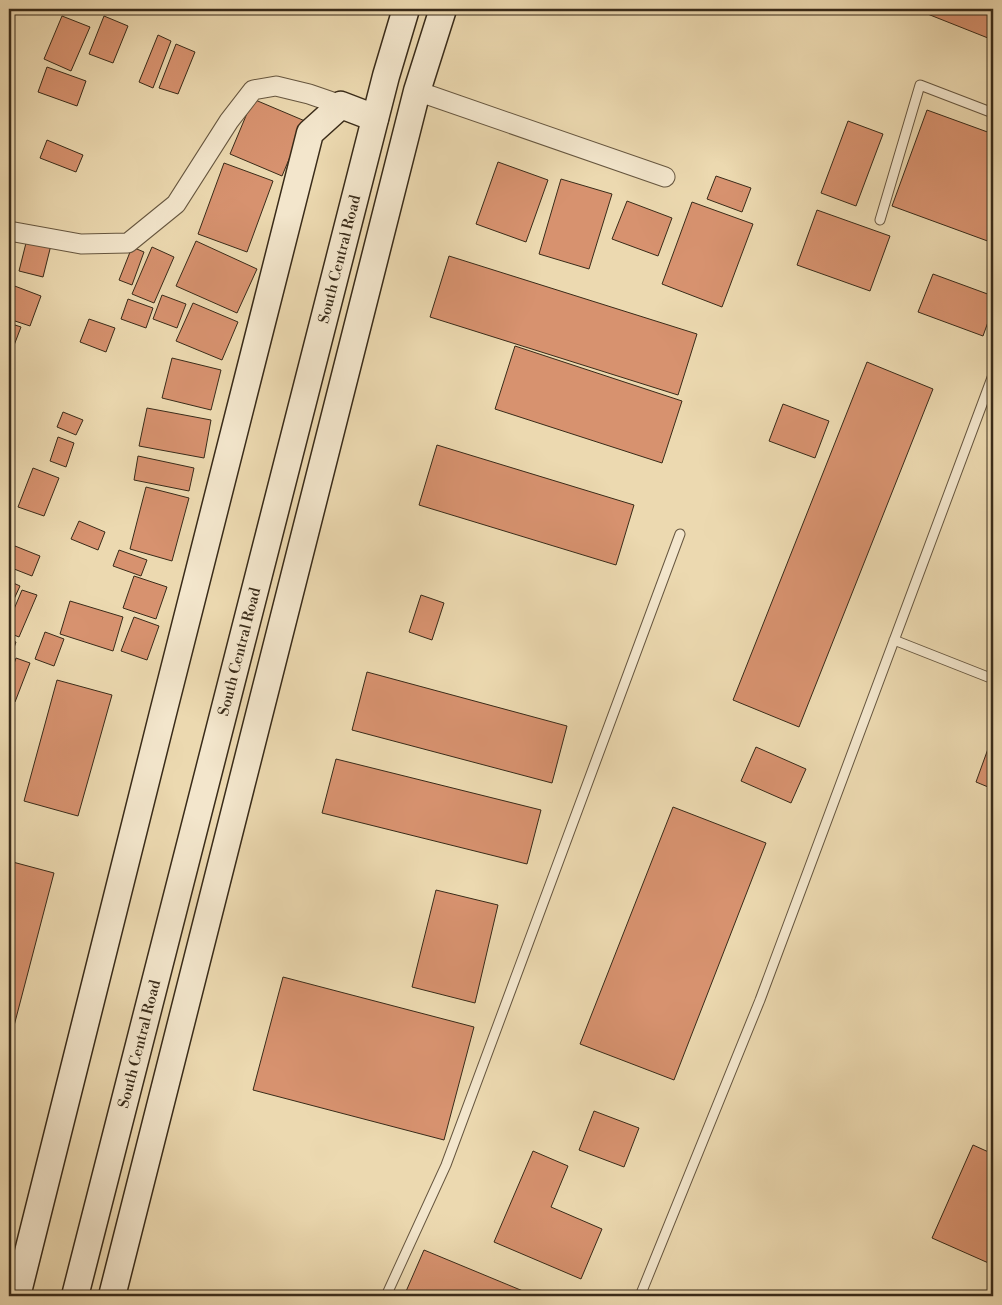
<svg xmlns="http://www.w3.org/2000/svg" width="1002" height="1305" font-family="'Libre Bodoni',serif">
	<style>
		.building { fill: #d7926f; stroke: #392b19 }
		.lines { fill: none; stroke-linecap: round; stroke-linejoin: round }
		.lane-casing { stroke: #66563f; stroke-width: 11 }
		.street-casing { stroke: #66563f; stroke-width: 21 }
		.secondary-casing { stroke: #392b19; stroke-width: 29 }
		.lane { stroke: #f3e6cc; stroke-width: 9 }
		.street { stroke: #f3e6cc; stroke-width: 19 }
		.secondary { stroke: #f3e6cc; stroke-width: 26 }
		.labels { text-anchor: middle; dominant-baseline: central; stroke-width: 4; stroke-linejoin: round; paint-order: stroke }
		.street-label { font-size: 15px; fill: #392b19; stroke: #f3e6cc }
	</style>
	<rect width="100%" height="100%" fill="#ecd9b0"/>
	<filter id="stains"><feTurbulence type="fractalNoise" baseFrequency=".004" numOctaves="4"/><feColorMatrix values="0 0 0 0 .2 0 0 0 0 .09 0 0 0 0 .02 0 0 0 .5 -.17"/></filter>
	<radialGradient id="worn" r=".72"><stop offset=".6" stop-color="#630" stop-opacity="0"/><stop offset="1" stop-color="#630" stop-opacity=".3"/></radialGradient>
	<path class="building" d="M 926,9 L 993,9 L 993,40 L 925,13 Z
		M 62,16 L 90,27 L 71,71 L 44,59 Z
		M 104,16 L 128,26 L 113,63 L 89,54 Z
		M 158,35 L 171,41 L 153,88 L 139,82 Z
		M 176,44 L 195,52 L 178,94 L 159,88 Z
		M 47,67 L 86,81 L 77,106 L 38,92 Z
		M 253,99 L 305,121 L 282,176 L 230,154 Z
		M 927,110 L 993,134 L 993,243 L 892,206 Z
		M 848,121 L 883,134 L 856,206 L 821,193 Z
		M 47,140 L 83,155 L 76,172 L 40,158 Z
		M 498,162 L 548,180 L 526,242 L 476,224 Z
		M 224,163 L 273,181 L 247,252 L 198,234 Z
		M 716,176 L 751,188 L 742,212 L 707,199 Z
		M 561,179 L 612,194 L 589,269 L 539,254 Z
		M 627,201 L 672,218 L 658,256 L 612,239 Z
		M 692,202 L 753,224 L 722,307 L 662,284 Z
		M 817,210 L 890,236 L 870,291 L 797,265 Z
		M 27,239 L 51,245 L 43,277 L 19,271 Z
		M 196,241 L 257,269 L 237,313 L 176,286 Z
		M 132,247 L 144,252 L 132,285 L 119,280 Z
		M 152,247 L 174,257 L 154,303 L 132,294 Z
		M 449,256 L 697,334 L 678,395 L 430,317 Z
		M 933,274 L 993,296 L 993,308 L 983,336 L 918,312 Z
		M 12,285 L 41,296 L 30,326 L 9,319 L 9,294 Z
		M 162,295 L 186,304 L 177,328 L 153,319 Z
		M 128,299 L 153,308 L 146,328 L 121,319 Z
		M 193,303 L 238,322 L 222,360 L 176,341 Z
		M 89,319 L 115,328 L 106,352 L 80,342 Z
		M 9,323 L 21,327 L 13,348 L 9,346 Z
		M 515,346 L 682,401 L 662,463 L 495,409 Z
		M 172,358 L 221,370 L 211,410 L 162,398 Z
		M 867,362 L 933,389 L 799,727 L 733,700 Z
		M 783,404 L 829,421 L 815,458 L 769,441 Z
		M 147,408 L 211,420 L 204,458 L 139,446 Z
		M 63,412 L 83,420 L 76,435 L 57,427 Z
		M 58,437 L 74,443 L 66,467 L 50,461 Z
		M 437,445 L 634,505 L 616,565 L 419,505 Z
		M 138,456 L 194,468 L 189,491 L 134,480 Z
		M 33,468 L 59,478 L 44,516 L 18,507 Z
		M 146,487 L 189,498 L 172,561 L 130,549 Z
		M 79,521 L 105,532 L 98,550 L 71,539 Z
		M 15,546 L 40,556 L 32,576 L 9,567 L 9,563 Z
		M 119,550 L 147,560 L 141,576 L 113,566 Z
		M 134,576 L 167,587 L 156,619 L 123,608 Z
		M 9,581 L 20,586 L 9,610 Z
		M 22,590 L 37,595 L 19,637 L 9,633 L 9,621 Z
		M 421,595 L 444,603 L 432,640 L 409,632 Z
		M 70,601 L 123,617 L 113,651 L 60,634 Z
		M 134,617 L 159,626 L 147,660 L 121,651 Z
		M 45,632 L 64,639 L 54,666 L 35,659 Z
		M 9,640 L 16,642 L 9,662 Z
		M 16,658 L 30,663 L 15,702 L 9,699 L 9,678 Z
		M 367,672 L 567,726 L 552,783 L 352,730 Z
		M 57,680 L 112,695 L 78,816 L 24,801 Z
		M 993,735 L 993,789 L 976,782 Z
		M 756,747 L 806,769 L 791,803 L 741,781 Z
		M 336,759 L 541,810 L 527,864 L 322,813 Z
		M 673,807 L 766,843 L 674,1080 L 580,1044 Z
		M 9,861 L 54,873 L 9,1045 Z
		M 436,890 L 498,905 L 475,1003 L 412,987 Z
		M 283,977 L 474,1027 L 444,1140 L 253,1090 Z
		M 594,1111 L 639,1128 L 624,1167 L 579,1150 Z
		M 973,1145 L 993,1154 L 993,1265 L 932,1238 Z
		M 533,1151 L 568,1166 L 551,1207 L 602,1229 L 581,1279 L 494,1242 Z
		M 424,1250 L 535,1296 L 404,1296 Z"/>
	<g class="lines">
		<defs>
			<path id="lane" d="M 880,220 L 920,85 L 993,113
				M 894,640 L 993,679
				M 386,1296 L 446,1165 L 680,534
				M 640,1296 L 760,1000 L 993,375"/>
			<path id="street" d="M 417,91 L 665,177
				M 9,231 L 81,244 L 128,243 L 176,204 L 229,121 L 253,90 L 276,86 L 309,94 L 341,105"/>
			<g id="secondary">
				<path d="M 17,1296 L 163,713 L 310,133 L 341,105 L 375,118"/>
				<path id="s1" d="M 75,1296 L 386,76 L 406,9"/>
				<path d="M 112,1296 L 417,91 L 443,9"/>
			</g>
		</defs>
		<use href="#lane" class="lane-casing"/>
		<use href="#street" class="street-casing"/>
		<use href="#secondary" class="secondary-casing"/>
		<use href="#lane" class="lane"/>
		<use href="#street" class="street"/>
		<use href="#secondary" class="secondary"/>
	</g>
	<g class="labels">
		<g class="street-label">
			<text stroke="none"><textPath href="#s1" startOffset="1070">South Central Road</textPath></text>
			<text stroke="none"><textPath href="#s1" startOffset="665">South Central Road</textPath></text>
			<text stroke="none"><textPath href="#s1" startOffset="260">South Central Road</textPath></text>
		</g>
	</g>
	<rect width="1002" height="1305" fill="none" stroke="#ecd9b0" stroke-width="30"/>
	<rect x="10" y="10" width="982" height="1285" fill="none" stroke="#392b19" stroke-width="2.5"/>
	<rect x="15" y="15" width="972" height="1275" fill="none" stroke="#392b19"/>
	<rect width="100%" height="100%" filter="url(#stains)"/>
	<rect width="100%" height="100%" fill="url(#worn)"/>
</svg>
